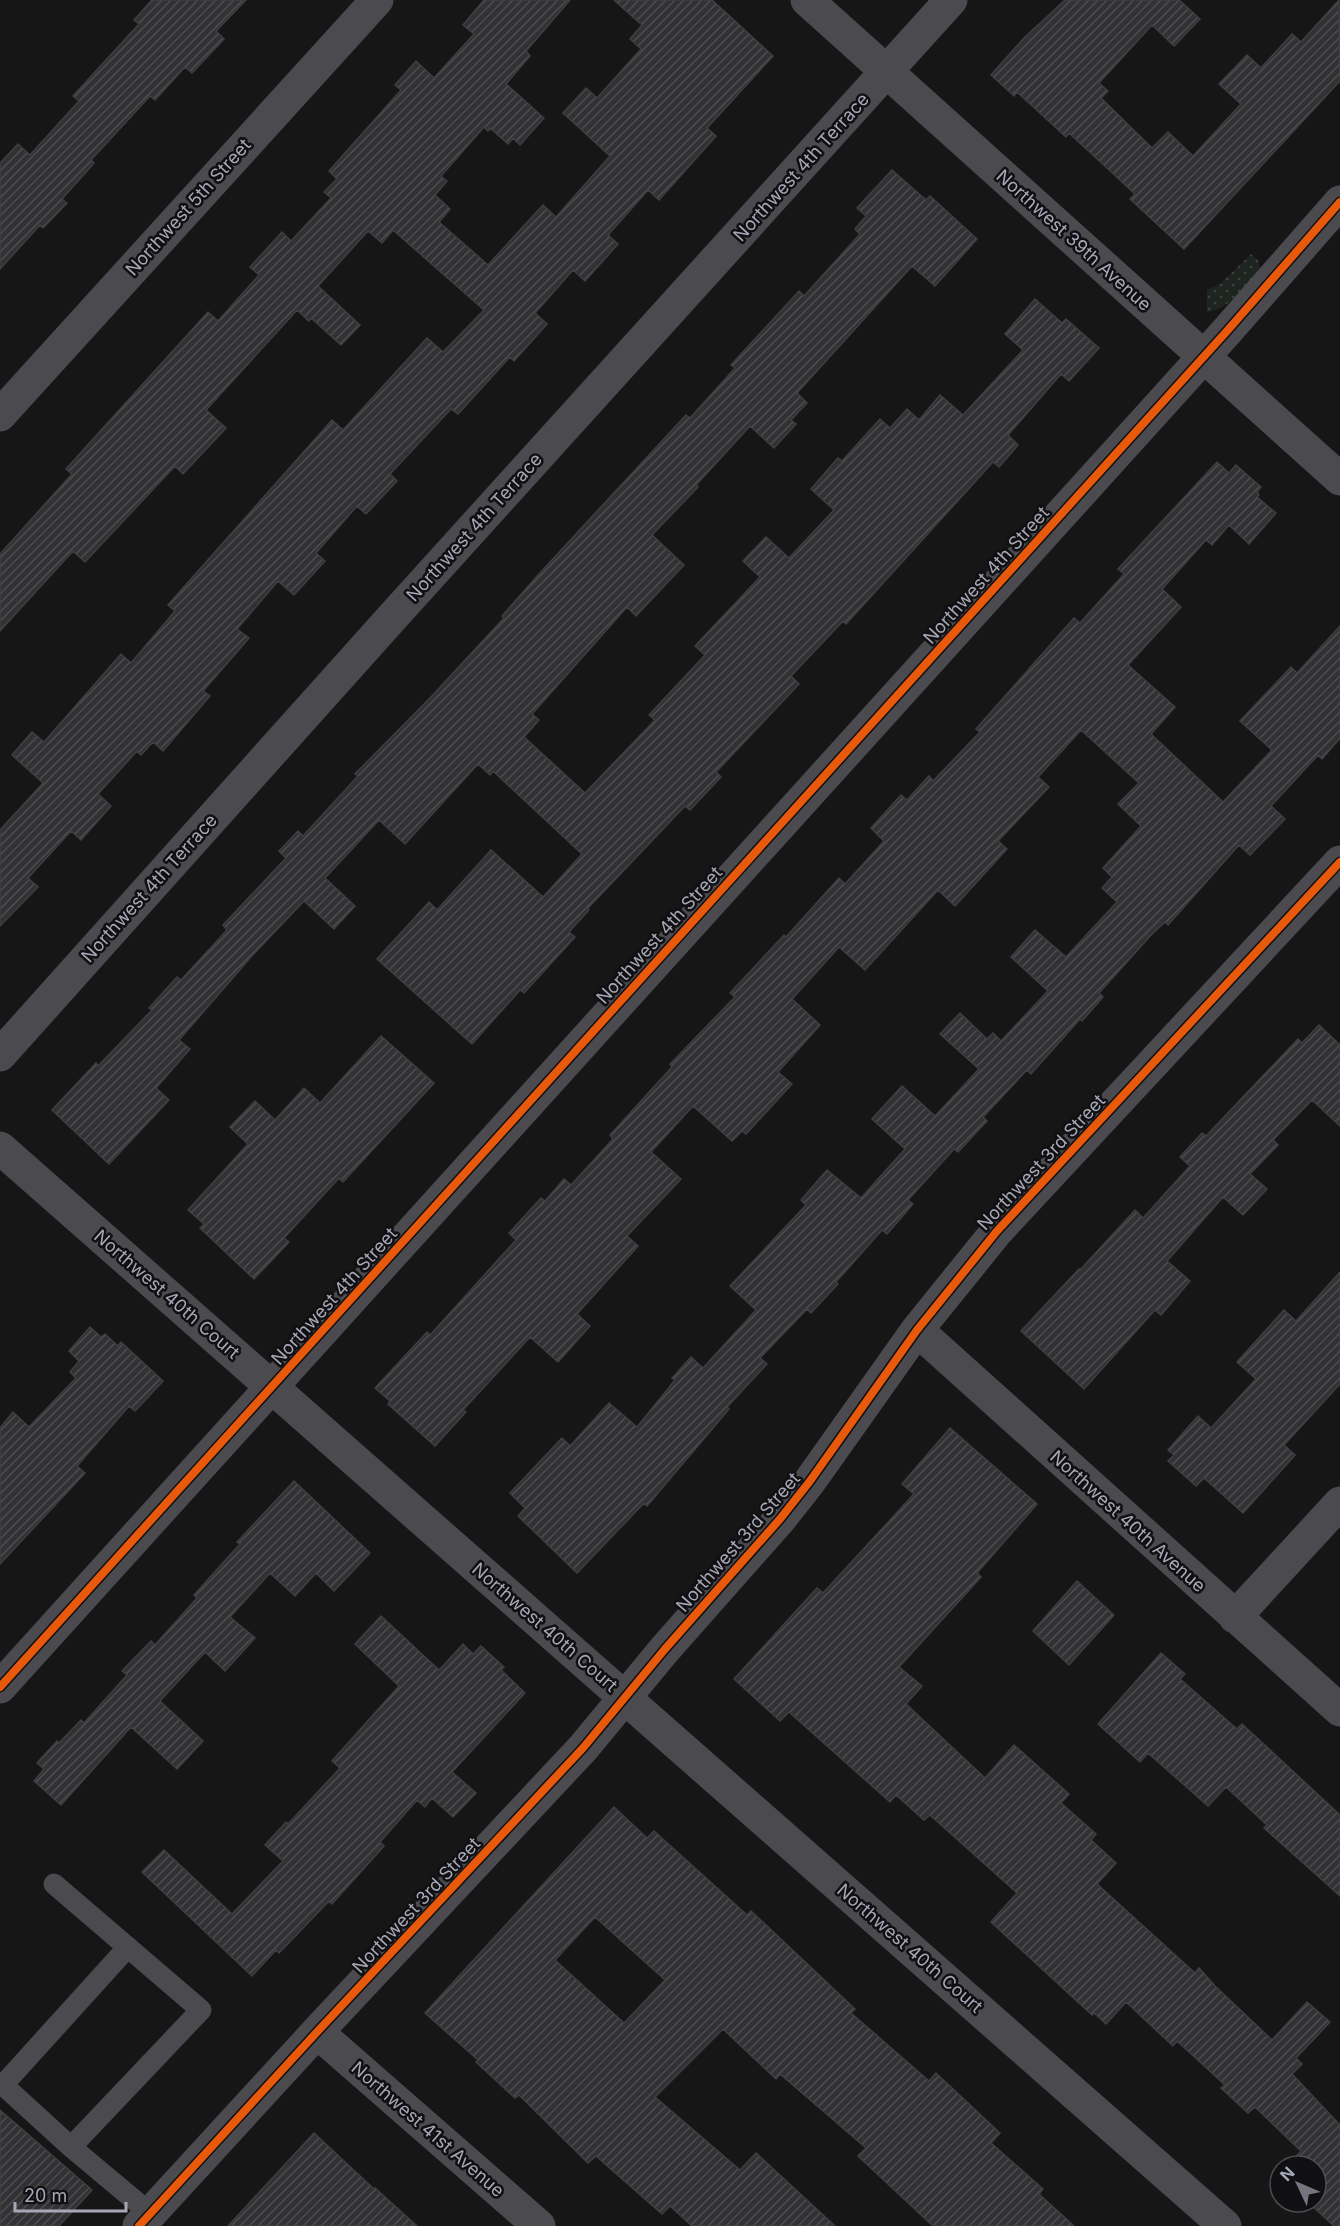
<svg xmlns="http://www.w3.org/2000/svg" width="1340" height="2226" font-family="Inter,sans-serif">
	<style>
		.grass { fill: url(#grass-dots) }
		.building { fill: url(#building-hatch); stroke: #3f3e42; stroke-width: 1.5; fill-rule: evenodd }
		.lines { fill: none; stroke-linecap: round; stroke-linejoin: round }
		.service { stroke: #4a4a4f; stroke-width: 21 }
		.minor { stroke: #4a4a4f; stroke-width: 33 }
		.cycleway-casing { stroke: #101012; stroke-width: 11 }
		.cycleway { stroke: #e8590c; stroke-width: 8 }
		.labels { text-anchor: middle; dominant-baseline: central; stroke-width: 5; stroke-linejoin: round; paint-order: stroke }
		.street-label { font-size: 18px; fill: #a7a8b7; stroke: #101012 }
	</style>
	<defs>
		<pattern id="grass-dots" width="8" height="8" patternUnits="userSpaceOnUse" patternTransform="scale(1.5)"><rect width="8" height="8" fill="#1e2520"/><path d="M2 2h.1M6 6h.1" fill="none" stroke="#3c423e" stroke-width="1.8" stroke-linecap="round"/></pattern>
		<pattern id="building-hatch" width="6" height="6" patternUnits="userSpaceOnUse" patternTransform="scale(1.5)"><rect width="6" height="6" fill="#323234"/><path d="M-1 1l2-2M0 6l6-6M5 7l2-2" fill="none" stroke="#4d4d4f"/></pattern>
	</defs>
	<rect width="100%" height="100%" fill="#161616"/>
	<path class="grass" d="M 1251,254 L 1258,260 L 1261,270 C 1246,285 1230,309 1207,312 L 1207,290 L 1220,284 Z"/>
	<path class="building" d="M 152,0 L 246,0 L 216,31 L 224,39 L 192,73 L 185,67 L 155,100 L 150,96 L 91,160 L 94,163 L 62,199 L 67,203 L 43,228 L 40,225 L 0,269 L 0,163 L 18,144 L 30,155 L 79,101 L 73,96 L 139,24 L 134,20 Z
		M 484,0 L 570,0 L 526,51 L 530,56 L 506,84 L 544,118 L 520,145 L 513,138 L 508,144 L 490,128 L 488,131 L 484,127 L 441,176 L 447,181 L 435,195 L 450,209 L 439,222 L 488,265 L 543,205 L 556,217 L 610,156 L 563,113 L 586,88 L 597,98 L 641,49 L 630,39 L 642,25 L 614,0 L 712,0 L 773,56 L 707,128 L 716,136 L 659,200 L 648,190 L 608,235 L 618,244 L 585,281 L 573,270 L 535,313 L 547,324 L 514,361 L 510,357 L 458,414 L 451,409 L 390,474 L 397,481 L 366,514 L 357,506 L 316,553 L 325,561 L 294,595 L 278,581 L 237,629 L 249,638 L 203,691 L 210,696 L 163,751 L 153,742 L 141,755 L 137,751 L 98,794 L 111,806 L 81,840 L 71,831 L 28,878 L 38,887 L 0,926 L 0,830 L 43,783 L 12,755 L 32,732 L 44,742 L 121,654 L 131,663 L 175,611 L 168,605 L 332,420 L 343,430 L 427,338 L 443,352 L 484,310 L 393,230 L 382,243 L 368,231 L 318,286 L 360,325 L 341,345 L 311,318 L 309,321 L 297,310 L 206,410 L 226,428 L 183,474 L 175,466 L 85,562 L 73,551 L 0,631 L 0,554 L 72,474 L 66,469 L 208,312 L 218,321 L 259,275 L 250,267 L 282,232 L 291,241 L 331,198 L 324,192 L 337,179 L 329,171 L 401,90 L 395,85 L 416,61 L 434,78 L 474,34 L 463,25 Z
		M 1065,0 L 1179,0 L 1200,19 L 1174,46 L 1152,25 L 1099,83 L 1108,91 L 1101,98 L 1152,148 L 1168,132 L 1193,156 L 1241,104 L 1219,84 L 1247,55 L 1261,68 L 1292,34 L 1301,42 L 1339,0 L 1340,81 L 1184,249 L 1130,199 L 1135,194 L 1069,133 L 1066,137 L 1017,92 L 1014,96 L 991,75 L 1024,38 Z
		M 892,170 L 926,200 L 930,196 L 977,239 L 935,286 L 912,266 L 797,393 L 807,403 L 791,420 L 796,424 L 774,448 L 750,426 L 696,485 L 698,487 L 652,535 L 684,565 L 636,616 L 627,607 L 532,714 L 539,720 L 524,737 L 585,793 L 655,720 L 649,715 L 705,655 L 695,646 L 760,577 L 743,561 L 766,537 L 789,558 L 834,510 L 811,489 L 838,458 L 842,461 L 880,419 L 890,428 L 907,409 L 919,420 L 940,395 L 963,415 L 1023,350 L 1005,334 L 1035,299 L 1062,323 L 1066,319 L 1099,348 L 1069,381 L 1061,374 L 1008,435 L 1018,445 L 999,467 L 993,462 L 846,624 L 843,621 L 791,676 L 799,684 L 716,772 L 721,777 L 690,810 L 685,806 L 588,908 L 589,910 L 569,932 L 575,937 L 524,993 L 520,990 L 472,1044 L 377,959 L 429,902 L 437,910 L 491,850 L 543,897 L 582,854 L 493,771 L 490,775 L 478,764 L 405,844 L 379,820 L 325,878 L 355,906 L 334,929 L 304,901 L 250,958 L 179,1040 L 190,1049 L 156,1088 L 169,1100 L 109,1164 L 52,1110 L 96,1063 L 98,1066 L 152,1010 L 149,1008 L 177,977 L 181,980 L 227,930 L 223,925 L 286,858 L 279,851 L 298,831 L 303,836 L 358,776 L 355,774 L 430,698 L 504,618 L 502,616 L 539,574 L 686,415 L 690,418 L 735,368 L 731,365 L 799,291 L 804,296 L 860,234 L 855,229 L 866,216 L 857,208 Z
		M 1217,462 L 1229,473 L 1236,465 L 1261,487 L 1257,492 L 1259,495 L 1257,497 L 1276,513 L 1249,544 L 1229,525 L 1212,545 L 1206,540 L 1162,589 L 1181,607 L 1128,665 L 1175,707 L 1151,734 L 1223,802 L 1272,750 L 1240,721 L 1291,667 L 1297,673 L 1340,626 L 1340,738 L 1322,759 L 1318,755 L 1271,806 L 1285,819 L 1250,855 L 1239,845 L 1168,925 L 1165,922 L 1152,934 L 1099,993 L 1103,997 L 1082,1021 L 1080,1019 L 1031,1074 L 1027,1070 L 983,1117 L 987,1121 L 958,1152 L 954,1149 L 908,1200 L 913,1204 L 887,1234 L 882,1230 L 836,1282 L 838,1284 L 811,1313 L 807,1309 L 760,1358 L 767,1364 L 727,1407 L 729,1409 L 647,1506 L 644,1503 L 577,1573 L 518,1516 L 525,1508 L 510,1493 L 562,1438 L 570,1446 L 609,1403 L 637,1427 L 675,1380 L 672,1378 L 691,1357 L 703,1368 L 756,1310 L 730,1286 L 806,1205 L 801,1200 L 827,1170 L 861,1198 L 905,1149 L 872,1119 L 902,1086 L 935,1116 L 979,1069 L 940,1034 L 960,1013 L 987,1039 L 993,1033 L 1001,1041 L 1048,991 L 1011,957 L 1035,930 L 1066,957 L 1117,902 L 1102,888 L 1112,877 L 1103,868 L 1141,826 L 1118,804 L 1139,783 L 1081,730 L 1038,777 L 1049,787 L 998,841 L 1007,849 L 955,906 L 938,890 L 865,970 L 839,947 L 792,999 L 820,1025 L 778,1072 L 792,1084 L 746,1134 L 742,1131 L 732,1141 L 693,1106 L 651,1152 L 681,1179 L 627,1236 L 638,1246 L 577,1314 L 590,1326 L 558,1362 L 530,1337 L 463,1410 L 466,1412 L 435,1446 L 388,1404 L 390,1401 L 375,1388 L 427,1332 L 430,1335 L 516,1240 L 509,1233 L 541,1198 L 545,1201 L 564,1179 L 571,1185 L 613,1139 L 610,1135 L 672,1067 L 670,1064 L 735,997 L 730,993 L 784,935 L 786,937 L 839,878 L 845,884 L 884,841 L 871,828 L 901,795 L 907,800 L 929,776 L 933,781 L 980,732 L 976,729 L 1074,618 L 1080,623 L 1124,574 L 1118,569 Z
		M 1319,1025 L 1340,1045 L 1340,1126 L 1312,1100 L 1273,1140 L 1278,1145 L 1250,1174 L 1267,1189 L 1243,1215 L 1223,1197 L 1167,1261 L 1190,1281 L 1161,1315 L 1155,1310 L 1084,1389 L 1021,1331 L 1079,1269 L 1080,1270 L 1135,1210 L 1143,1218 L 1190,1166 L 1180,1157 L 1202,1133 L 1206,1136 L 1298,1039 L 1302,1043 Z
		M 381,1036 L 434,1083 L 343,1182 L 339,1178 L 284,1238 L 289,1242 L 254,1279 L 200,1228 L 204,1224 L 188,1210 L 248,1144 L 230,1127 L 255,1101 L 275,1120 L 304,1088 L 320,1103 Z
		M 1340,1272 L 1340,1384 L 1284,1445 L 1295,1455 L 1243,1513 L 1204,1478 L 1196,1486 L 1168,1461 L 1174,1455 L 1168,1450 L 1198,1416 L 1211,1428 L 1256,1379 L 1237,1362 L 1284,1310 L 1296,1321 Z
		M 90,1327 L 101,1337 L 105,1334 L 118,1346 L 121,1342 L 163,1381 L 135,1411 L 129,1406 L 77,1466 L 85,1473 L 0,1564 L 0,1428 L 13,1412 L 29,1427 L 76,1378 L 70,1372 L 79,1361 L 69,1351 Z
		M 950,1428 L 1037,1504 L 977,1573 L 981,1577 L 899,1667 L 922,1686 L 906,1704 L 985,1778 L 1014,1745 L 1069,1794 L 1061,1803 L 1096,1834 L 1091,1840 L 1116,1863 L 1097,1884 L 1195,1973 L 1199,1968 L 1215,1986 L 1272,2040 L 1307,2002 L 1330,2022 L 1296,2058 L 1302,2064 L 1292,2074 L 1340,2125 L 1340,2226 L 1334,2226 L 1308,2202 L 1316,2202 L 1316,2166 L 1287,2166 L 1301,2151 L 1255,2107 L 1248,2113 L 1221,2088 L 1225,2085 L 1177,2041 L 1173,2046 L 1126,2002 L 1106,2024 L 1094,2013 L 1092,2015 L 991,1922 L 1017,1893 L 930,1815 L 924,1820 L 896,1795 L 890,1802 L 789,1712 L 780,1721 L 734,1679 L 817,1588 L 823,1593 L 914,1494 L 902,1484 Z
		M 294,1481 L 370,1553 L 334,1591 L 316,1573 L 295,1596 L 270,1573 L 230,1617 L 255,1638 L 225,1671 L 205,1652 L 160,1701 L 203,1741 L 177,1769 L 131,1727 L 61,1805 L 34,1781 L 44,1769 L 37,1763 L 57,1741 L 59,1743 L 81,1720 L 84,1723 L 127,1675 L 122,1671 L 151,1641 L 155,1645 L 197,1598 L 194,1595 L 240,1544 L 237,1542 Z
		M 1077,1581 L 1114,1615 L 1069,1665 L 1033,1631 Z
		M 381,1616 L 439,1670 L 463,1644 L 473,1654 L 481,1646 L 504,1667 L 501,1670 L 525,1693 L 452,1772 L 476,1793 L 453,1817 L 432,1798 L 425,1807 L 417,1800 L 380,1842 L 384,1846 L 332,1904 L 329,1901 L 279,1953 L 276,1950 L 252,1976 L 142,1872 L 164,1850 L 232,1914 L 283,1861 L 265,1845 L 286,1822 L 288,1824 L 340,1768 L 332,1761 L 399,1686 L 355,1644 Z
		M 1161,1653 L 1185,1674 L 1180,1679 L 1237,1729 L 1242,1724 L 1340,1815 L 1340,1896 L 1264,1828 L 1267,1825 L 1226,1787 L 1208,1806 L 1148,1753 L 1140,1762 L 1098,1724 Z
		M 614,1807 L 647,1838 L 654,1831 L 747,1915 L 751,1911 L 855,2009 L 851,2013 L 929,2081 L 936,2073 L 1000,2133 L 991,2143 L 1043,2189 L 1039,2194 L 1074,2226 L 933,2226 L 858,2156 L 866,2148 L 780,2074 L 776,2079 L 723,2029 L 655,2097 L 740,2170 L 756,2153 L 835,2226 L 692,2226 L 670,2206 L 662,2214 L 596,2156 L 588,2163 L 519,2095 L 515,2098 L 476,2062 L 478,2060 L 425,2013 ZM 595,1917 L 665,1980 L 624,2023 L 555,1960 Z
		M 0,2110 L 92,2190 L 59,2226 L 0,2226 Z
		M 314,2133 L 374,2189 L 375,2188 L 417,2226 L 228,2226 Z"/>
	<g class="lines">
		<path class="service" d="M 54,1884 L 201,2010 L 71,2147
			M 128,1947 L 3,2085 L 71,2147 L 151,2214"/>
		<path class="minor" d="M 807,0 L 1340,479
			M 0,415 L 377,0
			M 0,1055 L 397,612 L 951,0
			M 0,1148 L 1225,2226
			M 917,1330 L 1340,1710
			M 1235,1617 L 1340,1503
			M 0,1687 L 1227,331 L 1340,202
			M 317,2032 L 539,2226
			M 139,2226 L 317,2032 L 583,1748 L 665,1649 L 780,1519 L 810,1481 L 917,1330 L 997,1231 L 1340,862"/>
		<defs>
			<path id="cycleway" d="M 0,1687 L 1227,331 L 1340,202
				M 139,2226 L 317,2032 L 583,1748 L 665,1649 L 780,1519 L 810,1481 L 917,1330 L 997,1231 L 1340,862"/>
		</defs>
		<use href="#cycleway" class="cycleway-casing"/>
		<use href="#cycleway" class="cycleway"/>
	</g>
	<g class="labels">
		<g class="street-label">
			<text transform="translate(801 167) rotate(-48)">Northwest 4th Terrace</text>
			<text transform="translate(188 207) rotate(-48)">Northwest 5th Street</text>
			<text transform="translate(1074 240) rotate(42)">Northwest 39th Avenue</text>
			<text transform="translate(474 527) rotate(-48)">Northwest 4th Terrace</text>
			<text transform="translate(986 575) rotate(-48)">Northwest 4th Street</text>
			<text transform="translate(149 888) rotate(-48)">Northwest 4th Terrace</text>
			<text transform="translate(659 935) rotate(-48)">Northwest 4th Street</text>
			<text transform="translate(1041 1162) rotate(-47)">Northwest 3rd Street</text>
			<text transform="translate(167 1294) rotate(41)">Northwest 40th Court</text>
			<text transform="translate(334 1296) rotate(-48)">Northwest 4th Street</text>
			<text transform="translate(1128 1521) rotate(42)">Northwest 40th Avenue</text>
			<text transform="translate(738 1542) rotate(-49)">Northwest 3rd Street</text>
			<text transform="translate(545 1627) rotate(41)">Northwest 40th Court</text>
			<text transform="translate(416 1905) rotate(-47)">Northwest 3rd Street</text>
			<text transform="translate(910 1948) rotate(41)">Northwest 40th Court</text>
			<text transform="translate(428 2129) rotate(41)">Northwest 41st Avenue</text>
		</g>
	</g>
	<g transform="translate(1298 2184) rotate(314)"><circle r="28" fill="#101012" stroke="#4c4d54" stroke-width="1.5"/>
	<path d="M0-4.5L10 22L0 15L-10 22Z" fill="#74757f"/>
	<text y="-9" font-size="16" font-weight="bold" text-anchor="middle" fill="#a7a8b7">N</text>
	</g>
	<path d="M15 2202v9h111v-9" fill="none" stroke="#a7a8b7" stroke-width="3"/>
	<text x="24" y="2202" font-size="18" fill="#a7a8b7" stroke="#101012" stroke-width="4.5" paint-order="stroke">20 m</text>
</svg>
